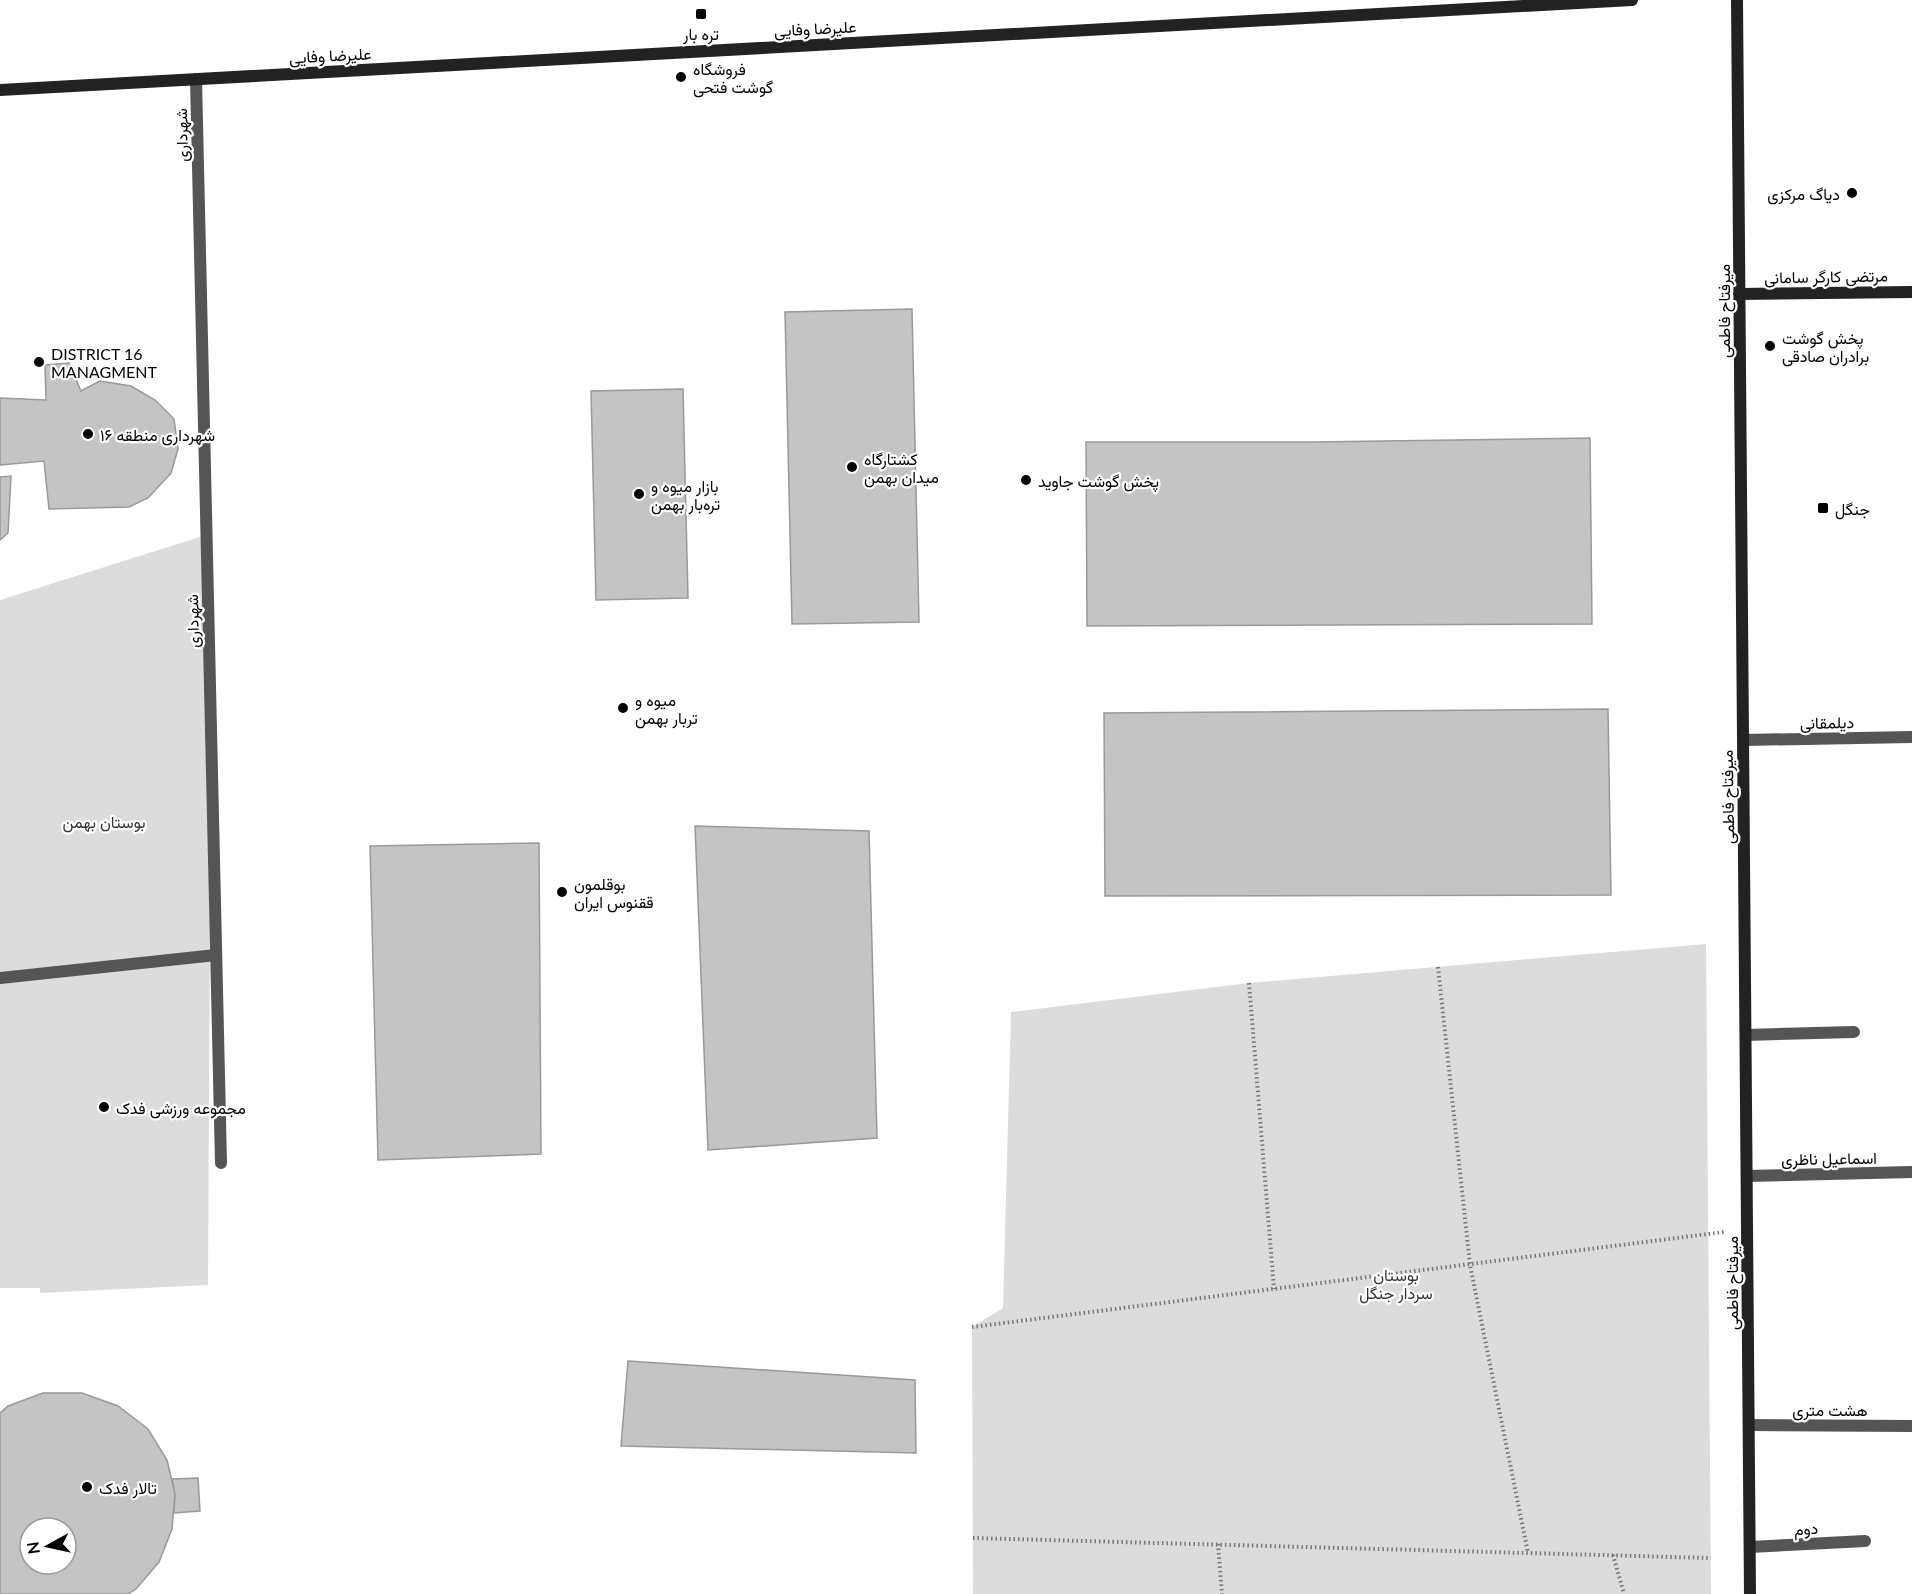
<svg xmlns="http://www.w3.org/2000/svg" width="1912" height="1594" font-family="Lato,Vazirmatn,sans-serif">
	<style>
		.green { fill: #dcdcdc }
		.building { fill: #c4c4c4; stroke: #999; stroke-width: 1.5; fill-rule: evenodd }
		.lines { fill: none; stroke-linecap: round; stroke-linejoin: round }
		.path { stroke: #777; stroke-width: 4; stroke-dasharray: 1.5 3; stroke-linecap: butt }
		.lane { stroke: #555; stroke-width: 12 }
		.street { stroke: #555; stroke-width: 12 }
		.secondary { stroke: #222; stroke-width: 12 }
		.poi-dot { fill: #000; stroke: #fff; stroke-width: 2 }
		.labels { text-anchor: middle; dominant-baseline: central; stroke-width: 4.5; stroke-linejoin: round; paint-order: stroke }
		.street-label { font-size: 16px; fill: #000; stroke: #fff }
		.poi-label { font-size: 16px; fill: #000; stroke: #fff; text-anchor: start }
		.park-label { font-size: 16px; fill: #333; stroke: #fff }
	</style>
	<rect width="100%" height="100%" fill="#fff"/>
	<path class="green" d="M 203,536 L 210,923 L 208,1285 L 40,1293 L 40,1288 L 0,1288 L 0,600 Z
		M 1706,944 L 1711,1594 L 973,1594 L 972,1327 L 1003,1308 L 1011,1012 L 1249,983 Z"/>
	<path class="building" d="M 912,309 L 919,622 L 792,624 L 785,312 Z
		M 69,363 L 81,391 L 100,381 L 131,386 L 155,400 L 174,419 L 178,449 L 171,473 L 148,498 L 129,507 L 49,509 L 44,461 L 0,465 L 0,398 L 46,400 L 45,365 Z
		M 683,389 L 688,598 L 596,600 L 591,391 Z
		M 1590,438 L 1592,624 L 1087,626 L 1086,442 L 1313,442 Z
		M 11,476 L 8,533 L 0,540 L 0,477 Z
		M 1608,709 L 1611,895 L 1105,896 L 1104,713 Z
		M 695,826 L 869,831 L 877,1138 L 708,1150 Z
		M 539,843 L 541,1154 L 378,1160 L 370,846 Z
		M 628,1361 L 915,1380 L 916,1453 L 621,1446 Z
		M 43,1393 L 82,1393 L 118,1406 L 148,1429 L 167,1460 L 175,1494 L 172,1529 L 159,1562 L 136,1589 L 128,1594 L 0,1594 L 0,1413 L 8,1406 ZM 30,1528 L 66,1528 L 66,1564 L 30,1564 Z
		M 198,1478 L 200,1511 L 174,1513 L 175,1494 L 172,1479 Z"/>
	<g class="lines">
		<path class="path" d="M 1438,967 L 1470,1265 L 1528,1553
			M 1249,983 L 1274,1289
			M 972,1327 L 1724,1232
			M 973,1538 L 1711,1558
			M 1218,1544 L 1222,1594
			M 1613,1555 L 1624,1594"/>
		<path class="lane" d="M 0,978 L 216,955"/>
		<path class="street" d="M 196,79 L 221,1163
			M 1743,740 L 1912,737
			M 1746,1035 L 1854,1032
			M 1747,1176 L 1912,1172
			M 1749,1425 L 1912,1426
			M 1750,1547 L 1865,1541"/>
		<path class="secondary" d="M 1737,0 L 1750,1594
			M 0,90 L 1632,0
			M 1739,294 L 1912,292"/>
	</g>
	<g class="poi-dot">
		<rect x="695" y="8" width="12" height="12" rx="3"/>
		<circle cx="681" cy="77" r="6"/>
		<circle cx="1852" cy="193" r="6"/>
		<circle cx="1770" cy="346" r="6"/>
		<circle cx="39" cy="362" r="6"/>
		<circle cx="88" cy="434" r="6"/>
		<circle cx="852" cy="467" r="6"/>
		<circle cx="1026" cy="480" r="6"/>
		<circle cx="639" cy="494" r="6"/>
		<rect x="1817" y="502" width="12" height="12" rx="3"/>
		<circle cx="623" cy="708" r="6"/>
		<circle cx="562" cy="892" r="6"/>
		<circle cx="104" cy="1107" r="6"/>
		<circle cx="87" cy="1487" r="6"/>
	</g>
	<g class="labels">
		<g class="street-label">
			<text transform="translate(815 28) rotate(-3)">علیرضا وفایی</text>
			<text transform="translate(330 55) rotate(-3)">علیرضا وفایی</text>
			<text transform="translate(181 135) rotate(-91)">شهرداری</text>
			<text transform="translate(1826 276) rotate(-1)">مرتضی کارگر سامانی</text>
			<text transform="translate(1723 311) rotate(-90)">میرفتاح فاطمی</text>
			<text transform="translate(192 621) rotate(-91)">شهرداری</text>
			<text transform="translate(1827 722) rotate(-1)">دیلمقانی</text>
			<text transform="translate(1727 797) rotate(-91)">میرفتاح فاطمی</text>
			<text transform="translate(1829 1158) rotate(-1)">اسماعیل ناظری</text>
			<text transform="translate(1731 1283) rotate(-90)">میرفتاح فاطمی</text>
			<text x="1830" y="1409">هشت متری</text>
			<text transform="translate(1806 1528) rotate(-3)">دوم</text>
		</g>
		<g class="poi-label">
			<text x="701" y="33" text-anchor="middle">تره بار</text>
			<text x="693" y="68">فروشگاه<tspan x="693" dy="18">گوشت فتحی</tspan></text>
			<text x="1840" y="193" text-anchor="end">دیاگ مرکزی</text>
			<text x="1782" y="337">پخش گوشت<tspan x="1782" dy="18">برادران صادقی</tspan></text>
			<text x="51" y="353">DISTRICT 16<tspan x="51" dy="18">MANAGMENT</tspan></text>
			<text x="100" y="434">شهرداری منطقه ۱۶</text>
			<text x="864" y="458">کشتارگاه<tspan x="864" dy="18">میدان بهمن</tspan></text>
			<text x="1038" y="480">پخش گوشت جاوید</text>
			<text x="651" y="485">بازار میوه و<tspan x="651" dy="18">تره‌بار بهمن</tspan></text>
			<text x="1835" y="508">جنگل</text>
			<text x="635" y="699">میوه و<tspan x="635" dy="18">تربار بهمن</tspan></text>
			<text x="574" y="883">بوقلمون<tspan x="574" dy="18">ققنوس ایران</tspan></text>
			<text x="116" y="1107">مجموعه ورزشی فدک</text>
			<text x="99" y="1487">تالار فدک</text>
		</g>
		<g class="park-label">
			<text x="104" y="821">بوستان بهمن</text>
			<text x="1396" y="1274">بوستان<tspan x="1396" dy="18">سردار جنگل</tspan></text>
		</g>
	</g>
	<g transform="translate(48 1546) rotate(262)"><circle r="28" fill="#ffffff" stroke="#999999" stroke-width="1.5"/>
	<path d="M0-4.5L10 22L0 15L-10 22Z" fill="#000000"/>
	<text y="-9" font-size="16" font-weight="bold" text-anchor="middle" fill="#000000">N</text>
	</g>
</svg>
